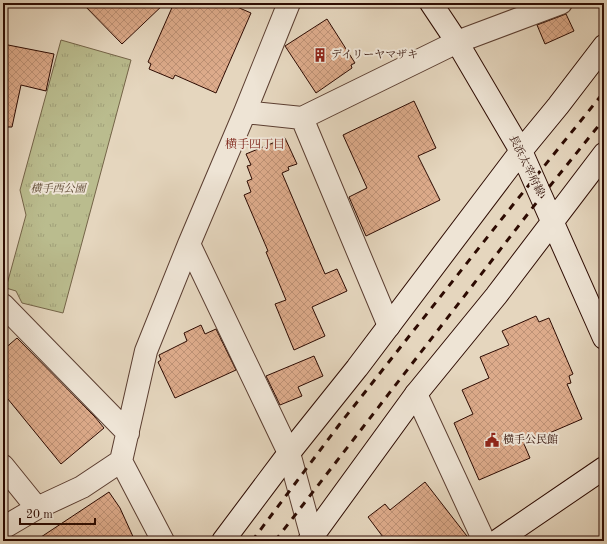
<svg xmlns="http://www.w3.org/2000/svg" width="607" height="544" font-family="'Old Standard TT','Noto Serif JP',serif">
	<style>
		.park { fill: url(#park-tufts); stroke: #746448 }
		.building { fill: url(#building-cross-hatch); stroke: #2d0b02 }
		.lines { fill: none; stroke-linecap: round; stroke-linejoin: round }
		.street-casing { stroke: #5b3e31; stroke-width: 24 }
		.secondary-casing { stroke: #2d0b02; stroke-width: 24 }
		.street { stroke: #eee4d5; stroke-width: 22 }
		.secondary { stroke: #eee4d5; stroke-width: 22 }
		.rail { stroke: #2d0b02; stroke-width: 3; stroke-dasharray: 7 7; stroke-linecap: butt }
		.labels { text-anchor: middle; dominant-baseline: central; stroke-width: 4; stroke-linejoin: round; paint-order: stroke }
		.poi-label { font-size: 11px; fill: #2d0b02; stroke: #eee4d5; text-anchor: start }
		.street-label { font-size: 11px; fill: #2d0b02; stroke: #eee4d5 }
		.park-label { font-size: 11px; font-style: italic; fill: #5e4933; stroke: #eee4d5 }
		.neighbourhood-label { font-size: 12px; fill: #7a1f14; stroke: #eee4d5 }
	</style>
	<defs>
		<pattern id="park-tufts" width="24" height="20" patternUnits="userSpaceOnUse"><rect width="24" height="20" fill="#babc8e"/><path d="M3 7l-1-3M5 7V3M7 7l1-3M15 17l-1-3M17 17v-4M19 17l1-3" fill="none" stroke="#a0a079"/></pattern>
		<pattern id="building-cross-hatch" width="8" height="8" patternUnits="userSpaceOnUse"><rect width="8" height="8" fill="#ddab8b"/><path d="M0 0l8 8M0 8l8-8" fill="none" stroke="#be9276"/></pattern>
	</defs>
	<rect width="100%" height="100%" fill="#e5d6be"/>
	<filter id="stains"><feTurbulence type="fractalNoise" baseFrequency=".005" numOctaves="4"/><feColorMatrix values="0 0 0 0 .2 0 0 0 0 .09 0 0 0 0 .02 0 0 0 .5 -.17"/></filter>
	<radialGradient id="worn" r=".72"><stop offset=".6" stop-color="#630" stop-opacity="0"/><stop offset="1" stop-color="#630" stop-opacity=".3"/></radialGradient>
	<path class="park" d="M 61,40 L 131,60 L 63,313 L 22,303 L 16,291 L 6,288 L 26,215 L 20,190 Z"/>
	<path class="building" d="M 82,3 L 165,3 L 122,44 Z
		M 174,3 L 228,3 L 251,13 L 216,93 L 175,75 L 173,79 L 149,69 L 151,64 L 148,62 Z
		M 566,14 L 574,31 L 545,44 L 537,25 Z
		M 327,19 L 355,63 L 351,65 L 352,68 L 316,93 L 285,46 Z
		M 3,44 L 54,54 L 46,91 L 21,85 L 12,127 L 3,127 Z
		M 414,101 L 436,148 L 418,156 L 440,200 L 366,236 L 349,197 L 367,188 L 343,135 Z
		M 285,138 L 297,164 L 288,167 L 289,170 L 282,173 L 325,274 L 337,269 L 347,291 L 312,307 L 325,336 L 294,350 L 275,304 L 286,300 L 266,252 L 268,251 L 244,195 L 251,192 L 247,181 L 252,179 L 247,166 L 251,165 L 246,154 Z
		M 536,316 L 539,322 L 549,318 L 573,374 L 569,376 L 571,383 L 567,384 L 582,419 L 524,444 L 530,458 L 479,480 L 454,423 L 473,414 L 462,390 L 489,378 L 480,357 L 509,345 L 502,331 Z
		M 201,325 L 205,334 L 216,329 L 236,370 L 175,398 L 158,362 L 161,360 L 159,355 L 187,341 L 184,333 Z
		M 17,338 L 95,417 L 104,428 L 61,464 L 3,393 L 3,350 Z
		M 314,356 L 323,376 L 298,387 L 302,396 L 280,405 L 266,376 Z
		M 425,482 L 470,540 L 470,541 L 386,541 L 368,517 L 385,504 L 390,510 Z
		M 109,492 L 120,508 L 135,541 L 35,541 Z"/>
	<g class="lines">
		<defs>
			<path id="street" d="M 245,112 L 302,118 L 457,42 L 561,3
				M 302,118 L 389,326
				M 189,244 L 289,453 L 312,537 L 314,541
				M 3,305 L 128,433
				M 416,394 L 484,541
				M 3,466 L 37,508
				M 3,528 L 37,508 L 82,487 L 121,461
				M 163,541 L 121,461 L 146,351 L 189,244 L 245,112 L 289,3"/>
			<path id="secondary" d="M 431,3 L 457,42 L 521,151 L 604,338
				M 223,541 L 289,453 L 357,368 L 521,151 L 558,106 L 604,46
				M 309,541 L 416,394 L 496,296 L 604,154
				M 497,541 L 604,468"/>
		</defs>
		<use href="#street" class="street-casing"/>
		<use href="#secondary" class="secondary-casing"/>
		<use href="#street" class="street"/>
		<use href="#secondary" class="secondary"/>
		<path class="rail" d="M 252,541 L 339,425 L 512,206 L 604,92
			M 275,541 L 537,202 L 604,119"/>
	</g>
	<defs>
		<symbol id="building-bare" viewBox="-9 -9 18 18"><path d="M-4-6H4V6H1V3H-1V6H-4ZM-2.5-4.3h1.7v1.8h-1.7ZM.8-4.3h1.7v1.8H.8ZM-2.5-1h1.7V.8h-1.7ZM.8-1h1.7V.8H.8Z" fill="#8f2418" stroke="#eee4d5" stroke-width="2.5" paint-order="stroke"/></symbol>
		<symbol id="civic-bare" viewBox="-9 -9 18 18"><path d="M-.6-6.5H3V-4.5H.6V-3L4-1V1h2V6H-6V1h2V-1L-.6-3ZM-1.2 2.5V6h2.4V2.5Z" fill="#8f2418" stroke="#eee4d5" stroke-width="2.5" paint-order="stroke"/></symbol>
	</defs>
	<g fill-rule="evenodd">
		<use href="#building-bare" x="310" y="45" width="20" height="20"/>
		<use href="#civic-bare" x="482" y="430" width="20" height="20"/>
	</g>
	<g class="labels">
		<g class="poi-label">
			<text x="331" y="55">デイリーヤマザキ</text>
			<text x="503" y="440">横手公民館</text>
		</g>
		<g class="street-label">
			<text transform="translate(526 166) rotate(64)">長浜太宰府線</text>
		</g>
		<g class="park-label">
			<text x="58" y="189">横手西公園</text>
		</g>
		<g class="neighbourhood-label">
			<text x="255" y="145">横手四丁目</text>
		</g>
	</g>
	<rect width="607" height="544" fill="none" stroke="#e5d6be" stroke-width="16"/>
	<rect x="4" y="4" width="599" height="536" fill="none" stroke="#2d0b02" stroke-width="2"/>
	<rect x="8" y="8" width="591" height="528" fill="none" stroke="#2d0b02"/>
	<path d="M20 518v6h75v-6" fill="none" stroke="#2d0b02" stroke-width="2"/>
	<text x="26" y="518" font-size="12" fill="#2d0b02" stroke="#eee4d5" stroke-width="3" paint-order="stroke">20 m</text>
	<rect width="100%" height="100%" filter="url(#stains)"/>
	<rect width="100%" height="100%" fill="url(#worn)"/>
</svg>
